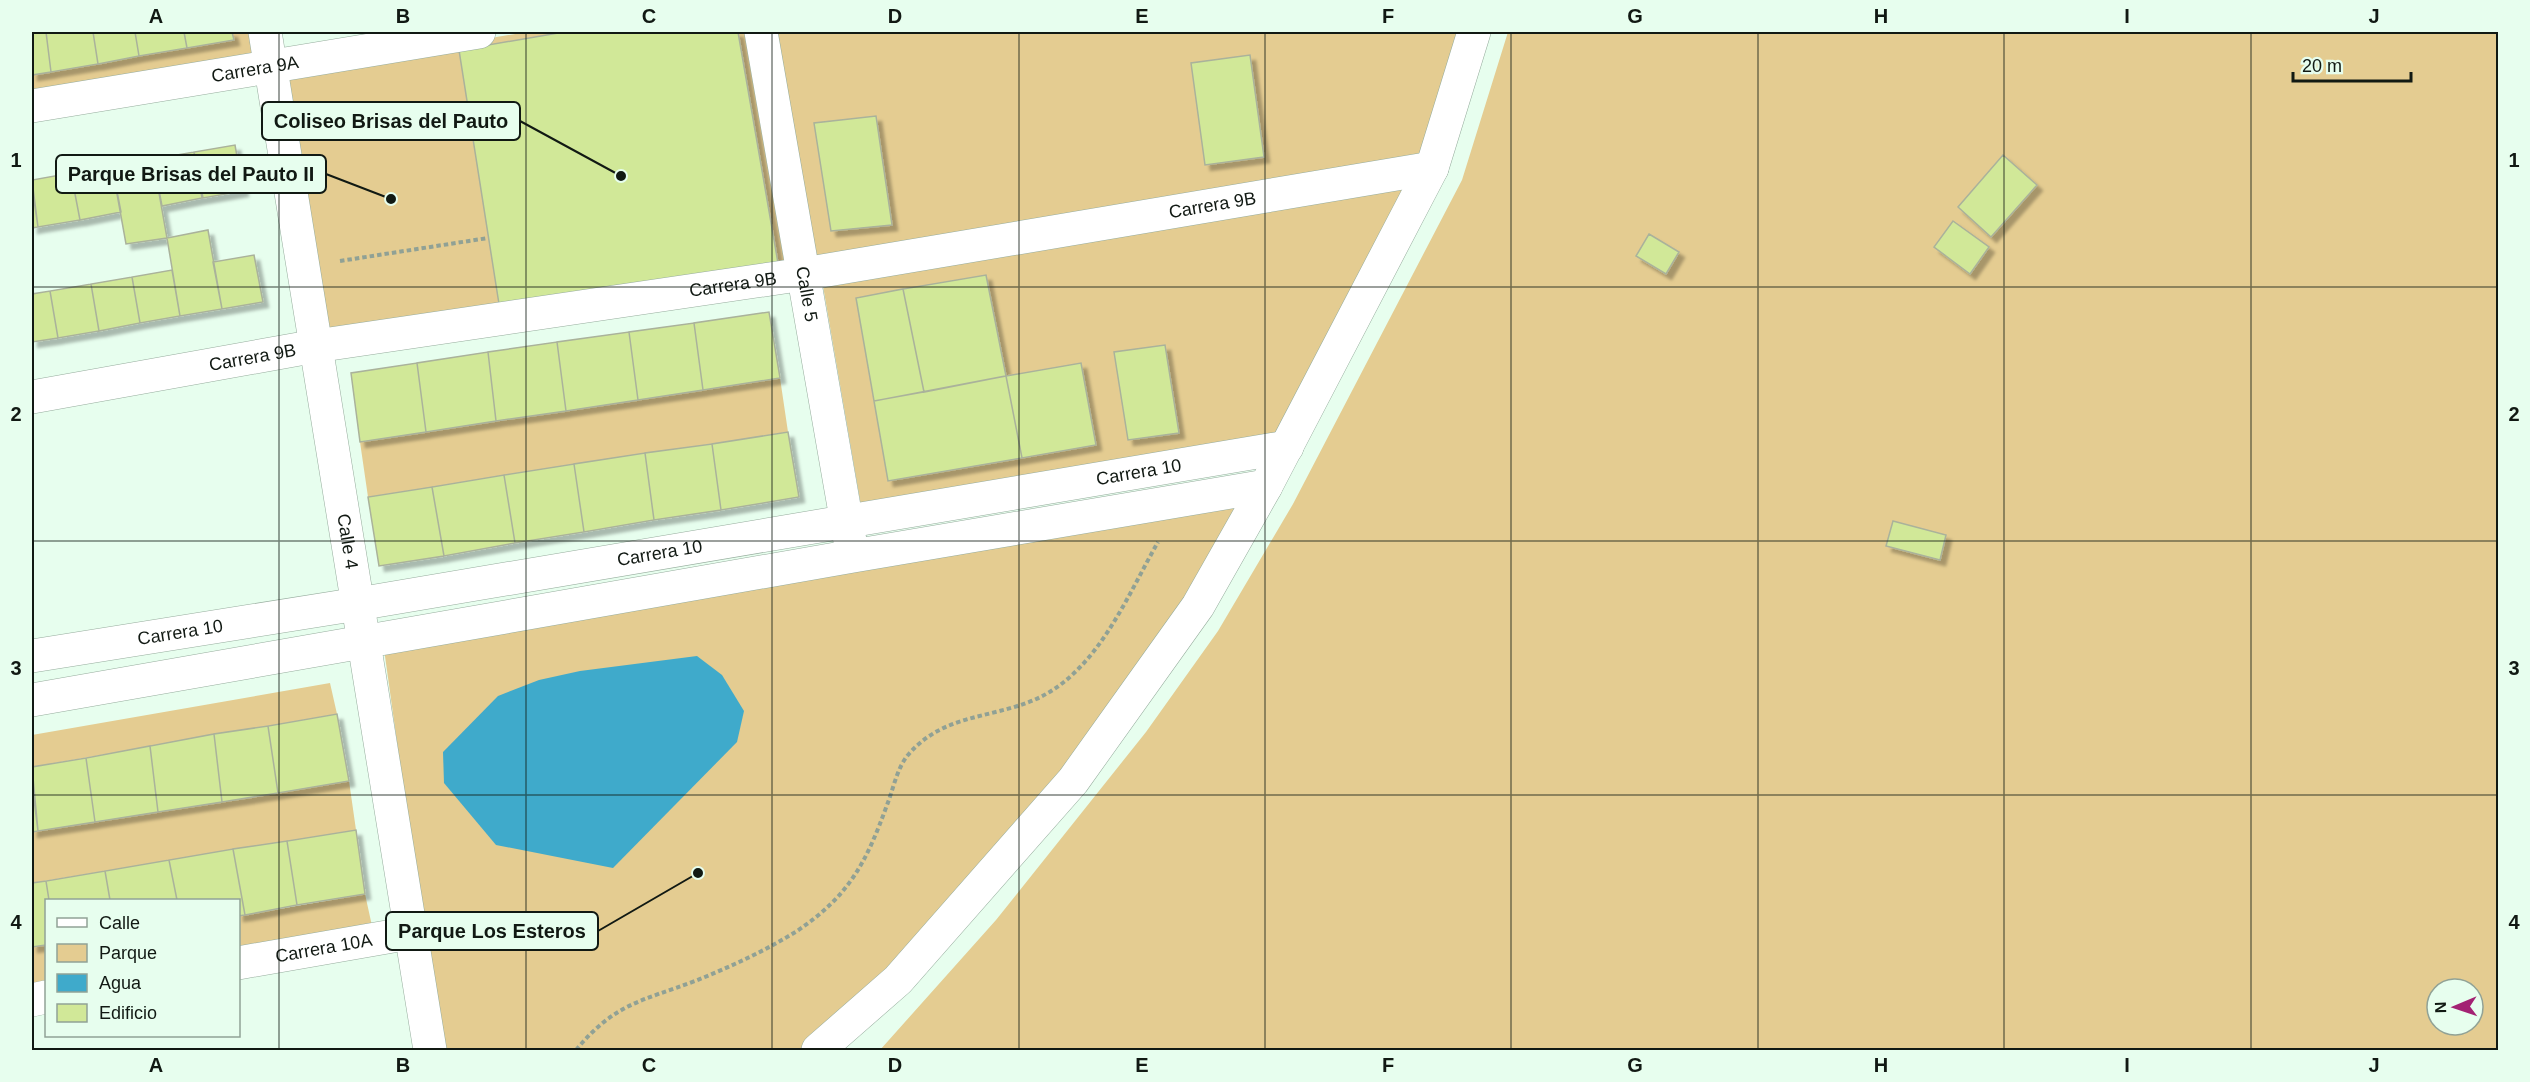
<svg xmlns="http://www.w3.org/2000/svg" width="2530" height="1082" font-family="Helvetica,sans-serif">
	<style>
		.green { fill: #e4cc91; fill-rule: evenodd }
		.water { fill: #3faacb }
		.building { fill: #d1e898; stroke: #aab29b; stroke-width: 1.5; filter: url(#shadow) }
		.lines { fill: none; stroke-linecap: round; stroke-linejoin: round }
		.minor-casing { stroke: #96ac9d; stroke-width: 34 }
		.tertiary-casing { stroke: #96ac9d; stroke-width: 34 }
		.path { stroke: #90a195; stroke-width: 4; stroke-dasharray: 4.5 3; stroke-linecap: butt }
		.minor { stroke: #fff; stroke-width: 33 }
		.tertiary { stroke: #fff; stroke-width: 33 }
		.grid { fill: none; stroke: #111913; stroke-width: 1.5; stroke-opacity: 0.55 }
		.labels { text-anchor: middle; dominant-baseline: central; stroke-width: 4.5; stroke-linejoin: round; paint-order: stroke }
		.street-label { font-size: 18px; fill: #111913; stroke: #e7feee }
		.leader { fill: none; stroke: #111913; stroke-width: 2 }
		.callout-dot { fill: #111913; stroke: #e7feee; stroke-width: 2 }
		.callout { fill: #e7feee; stroke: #111913; stroke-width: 2 }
		.callout-label { font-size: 20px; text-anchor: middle; font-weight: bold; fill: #111913 }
		.neatline { fill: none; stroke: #111913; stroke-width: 2 }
		.grid-label { font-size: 20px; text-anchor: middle; font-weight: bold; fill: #111913 }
	</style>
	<defs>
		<filter id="shadow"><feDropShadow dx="5.5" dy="5.5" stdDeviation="1.5" flood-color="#0004"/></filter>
	</defs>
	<rect width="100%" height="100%" fill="#e7feee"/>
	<path class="green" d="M 32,32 L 250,32 L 255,58 L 32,94 Z
		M 527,32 L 748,32 L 788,266 L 323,335 L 281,73 Z
		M 767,32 L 1468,32 L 1427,165 L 808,269 Z
		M 1508,32 L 2498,32 L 2498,1050 L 880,1050 L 996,920 L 1146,732 L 1218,631 L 1293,504 L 1462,180 ZM 2437,989 L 2473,989 L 2473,1025 L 2437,1025 Z
		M 1407,187 L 1279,433 L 861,506 L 823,286 Z
		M 780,378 L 788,432 L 368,497 L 360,442 Z
		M 1246,505 L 1139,677 L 891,975 L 804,1050 L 440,1050 L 384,649 Z
		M 330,683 L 337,714 L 32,767 L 32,735 Z
		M 349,781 L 356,830 L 32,883 L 32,832 Z
		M 365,894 L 372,926 L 239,948 L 239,916 Z
		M 46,945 L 46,981 L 32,983 L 32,947 Z"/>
	<path class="water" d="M 697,656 L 722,675 L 744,711 L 737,742 L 613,868 L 496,845 L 444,783 L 443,752 L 498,696 L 539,680 L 580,671 Z"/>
	<path class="building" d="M 32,32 L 46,32 L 51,72 L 32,75 Z
		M 46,32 L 93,32 L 98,64 L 51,72 Z
		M 93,32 L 135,32 L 139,56 L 98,64 Z
		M 135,32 L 184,32 L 187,48 L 139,56 Z
		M 184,32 L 232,32 L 234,40 L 187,48 Z
		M 564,32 L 738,32 L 778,263 L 499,304 L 459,50 Z
		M 1250,55 L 1264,157 L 1205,165 L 1191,63 Z
		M 876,116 L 892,225 L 831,231 L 814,123 Z
		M 235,145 L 243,191 L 203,198 L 194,152 Z
		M 194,152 L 202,198 L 162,206 L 153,159 Z
		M 2003,155 L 2037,185 L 1991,237 L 1958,207 Z
		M 153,159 L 167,238 L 126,244 L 112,166 Z
		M 112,166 L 121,212 L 80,220 L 71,173 Z
		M 71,173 L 80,220 L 38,227 L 32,180 Z
		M 32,187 L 38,227 L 32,228 Z
		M 1953,221 L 1989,247 L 1970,274 L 1934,247 Z
		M 208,230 L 222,309 L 180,316 L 167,238 Z
		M 1649,234 L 1679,252 L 1666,274 L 1636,256 Z
		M 254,255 L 263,302 L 222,309 L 213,262 Z
		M 172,270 L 180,316 L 140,323 L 132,277 Z
		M 986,275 L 1006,376 L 924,392 L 903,289 Z
		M 132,277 L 140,323 L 99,331 L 91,284 Z
		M 91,284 L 99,331 L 58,338 L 50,291 Z
		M 903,289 L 924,392 L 874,401 L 856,298 Z
		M 50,291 L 58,338 L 32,342 L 32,294 Z
		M 769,312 L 780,378 L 703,390 L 694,323 Z
		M 694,323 L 703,390 L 638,400 L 629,332 Z
		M 629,332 L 638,400 L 566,411 L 557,342 Z
		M 557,342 L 566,411 L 496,421 L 488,352 Z
		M 1165,345 L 1179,433 L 1128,440 L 1114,352 Z
		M 488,352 L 496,421 L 426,432 L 417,363 Z
		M 417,363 L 426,432 L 360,442 L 351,373 Z
		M 1081,363 L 1096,445 L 1022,458 L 1006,376 Z
		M 1006,376 L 1022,458 L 888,481 L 874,401 Z
		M 788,432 L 799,497 L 721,510 L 712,444 Z
		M 712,444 L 721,510 L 654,520 L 645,453 Z
		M 645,453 L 654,520 L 584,532 L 574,464 Z
		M 574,464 L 584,532 L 515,543 L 504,475 Z
		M 504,475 L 515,543 L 444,556 L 432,487 Z
		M 432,487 L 444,556 L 379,566 L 368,497 Z
		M 1893,521 L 1946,535 L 1940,560 L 1886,546 Z
		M 337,714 L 349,781 L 278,793 L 268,726 Z
		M 268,726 L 278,793 L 222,802 L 214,734 Z
		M 214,734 L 222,802 L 158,812 L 150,746 Z
		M 150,746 L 158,812 L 95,822 L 86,758 Z
		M 86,758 L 95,822 L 38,831 L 32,767 Z
		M 32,784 L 38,831 L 32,832 Z
		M 356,830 L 365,894 L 297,905 L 287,841 Z
		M 287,841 L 297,905 L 245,915 L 233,849 Z
		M 233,849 L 245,915 L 238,916 L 238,900 L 177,900 L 169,860 Z
		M 169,860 L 177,900 L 110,900 L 105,871 Z
		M 105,871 L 110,900 L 49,900 L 46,881 Z
		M 46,881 L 49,900 L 46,900 L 46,945 L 32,947 L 32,883 Z"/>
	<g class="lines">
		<defs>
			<g id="minor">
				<path id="s1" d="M 265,32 L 430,1050"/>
				<path id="s2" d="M 761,32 L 850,541"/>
				<path id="s3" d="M 32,106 L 479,32"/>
				<path id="s4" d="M 32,397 L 316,346 L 804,274 L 1432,168"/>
				<path id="s5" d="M 32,656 L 358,604 L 1287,447"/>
				<path d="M 32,700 L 853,556 L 1266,486"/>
				<path id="s6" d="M 238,963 L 410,933"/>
				<path d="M 32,1000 L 46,997"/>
			</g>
			<path id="tertiary" d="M 818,1050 L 898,980 L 1073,781 L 1198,606 L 1266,486 L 1432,168 L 1474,32"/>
		</defs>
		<use href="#minor" class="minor-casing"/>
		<use href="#tertiary" class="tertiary-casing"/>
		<path class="path" d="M 320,138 L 469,113
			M 340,261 L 488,238
			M 576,1050 C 615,1003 642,1001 695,981 C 730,967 765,951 797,931 C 849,896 866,863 887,805 C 893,790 897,768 908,755 C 943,714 989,719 1034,700 C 1097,673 1126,598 1158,542"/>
		<use href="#minor" class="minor"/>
		<use href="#tertiary" class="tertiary"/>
	</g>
	<path class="grid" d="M 279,32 L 279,1050M 526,32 L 526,1050M 772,32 L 772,1050M 1019,32 L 1019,1050M 1265,32 L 1265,1050M 1511,32 L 1511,1050M 1758,32 L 1758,1050M 2004,32 L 2004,1050M 2251,32 L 2251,1050M 32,287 L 2498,287M 32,541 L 2498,541M 32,795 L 2498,795"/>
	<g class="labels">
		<g class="street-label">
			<text stroke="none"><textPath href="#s3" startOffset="226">Carrera 9A</textPath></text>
			<text stroke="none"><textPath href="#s4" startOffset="1196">Carrera 9B</textPath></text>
			<text stroke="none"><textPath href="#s4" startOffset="710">Carrera 9B</textPath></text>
			<text stroke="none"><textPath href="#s2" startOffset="266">Calle 5</textPath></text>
			<text stroke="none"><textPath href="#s4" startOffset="224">Carrera 9B</textPath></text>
			<text stroke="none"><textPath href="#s5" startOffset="1122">Carrera 10</textPath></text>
			<text stroke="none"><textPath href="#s1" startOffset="516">Calle 4</textPath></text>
			<text stroke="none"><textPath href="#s5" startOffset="636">Carrera 10</textPath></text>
			<text stroke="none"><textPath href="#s5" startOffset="150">Carrera 10</textPath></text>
			<text stroke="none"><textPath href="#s6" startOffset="87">Carrera 10A</textPath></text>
		</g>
	</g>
	<path class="leader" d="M621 176L520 121M391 199L326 174M698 873L598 931"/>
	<g class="callout-dot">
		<circle cx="621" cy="176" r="6"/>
		<circle cx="391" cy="199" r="6"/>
		<circle cx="698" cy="873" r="6"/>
	</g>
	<g class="callout">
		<rect x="262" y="102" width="258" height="38" rx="6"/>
		<rect x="56" y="155" width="270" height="38" rx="6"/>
		<rect x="386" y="912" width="212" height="38" rx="6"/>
	</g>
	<g class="callout-label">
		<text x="391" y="128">Coliseo Brisas del Pauto</text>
		<text x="191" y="181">Parque Brisas del Pauto II</text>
		<text x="492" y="938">Parque Los Esteros</text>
	</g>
	<rect width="2530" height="1082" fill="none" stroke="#e7feee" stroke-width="66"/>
	<rect x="45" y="899" width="195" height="138" fill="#e7feee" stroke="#91a296" stroke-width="1.5"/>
	<rect x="57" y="918" width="30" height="9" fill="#ffffff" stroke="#91a296" stroke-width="1.5"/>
	<text x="99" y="929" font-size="18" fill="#111913">Calle</text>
	<rect x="57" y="944" width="30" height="18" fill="#e4cc91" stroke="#91a296" stroke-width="1.5"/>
	<text x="99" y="959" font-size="18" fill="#111913">Parque</text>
	<rect x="57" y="974" width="30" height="18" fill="#3faacb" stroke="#91a296" stroke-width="1.5"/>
	<text x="99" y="989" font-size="18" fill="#111913">Agua</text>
	<rect x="57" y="1004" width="30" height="18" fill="#d1e898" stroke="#91a296" stroke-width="1.5"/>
	<text x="99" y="1019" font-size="18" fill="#111913">Edificio</text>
	<g transform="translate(2455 1007) rotate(268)"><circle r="28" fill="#e7feee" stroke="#91a296" stroke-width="1.5"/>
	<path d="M0-4.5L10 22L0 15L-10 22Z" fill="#a32273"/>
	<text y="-9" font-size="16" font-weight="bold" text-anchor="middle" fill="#111913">N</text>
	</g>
	<path d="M2293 72v9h118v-9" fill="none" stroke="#111913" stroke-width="3"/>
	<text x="2302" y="72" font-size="18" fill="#111913" stroke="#e7feee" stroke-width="4.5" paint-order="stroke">20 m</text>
	<rect x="33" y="33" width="2464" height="1016" class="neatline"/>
	<g class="grid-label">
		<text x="156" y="23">A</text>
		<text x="403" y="23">B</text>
		<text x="649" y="23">C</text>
		<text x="895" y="23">D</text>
		<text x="1142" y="23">E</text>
		<text x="1388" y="23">F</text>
		<text x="1635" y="23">G</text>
		<text x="1881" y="23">H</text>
		<text x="2127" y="23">I</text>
		<text x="2374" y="23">J</text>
		<text x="16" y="167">1</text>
		<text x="2514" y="167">1</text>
		<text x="16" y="421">2</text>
		<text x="2514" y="421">2</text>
		<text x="16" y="675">3</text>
		<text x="2514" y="675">3</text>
		<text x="16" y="929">4</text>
		<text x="2514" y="929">4</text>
		<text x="156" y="1072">A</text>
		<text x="403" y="1072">B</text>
		<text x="649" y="1072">C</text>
		<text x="895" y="1072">D</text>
		<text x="1142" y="1072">E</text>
		<text x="1388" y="1072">F</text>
		<text x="1635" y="1072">G</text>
		<text x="1881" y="1072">H</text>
		<text x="2127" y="1072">I</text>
		<text x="2374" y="1072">J</text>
	</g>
</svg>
